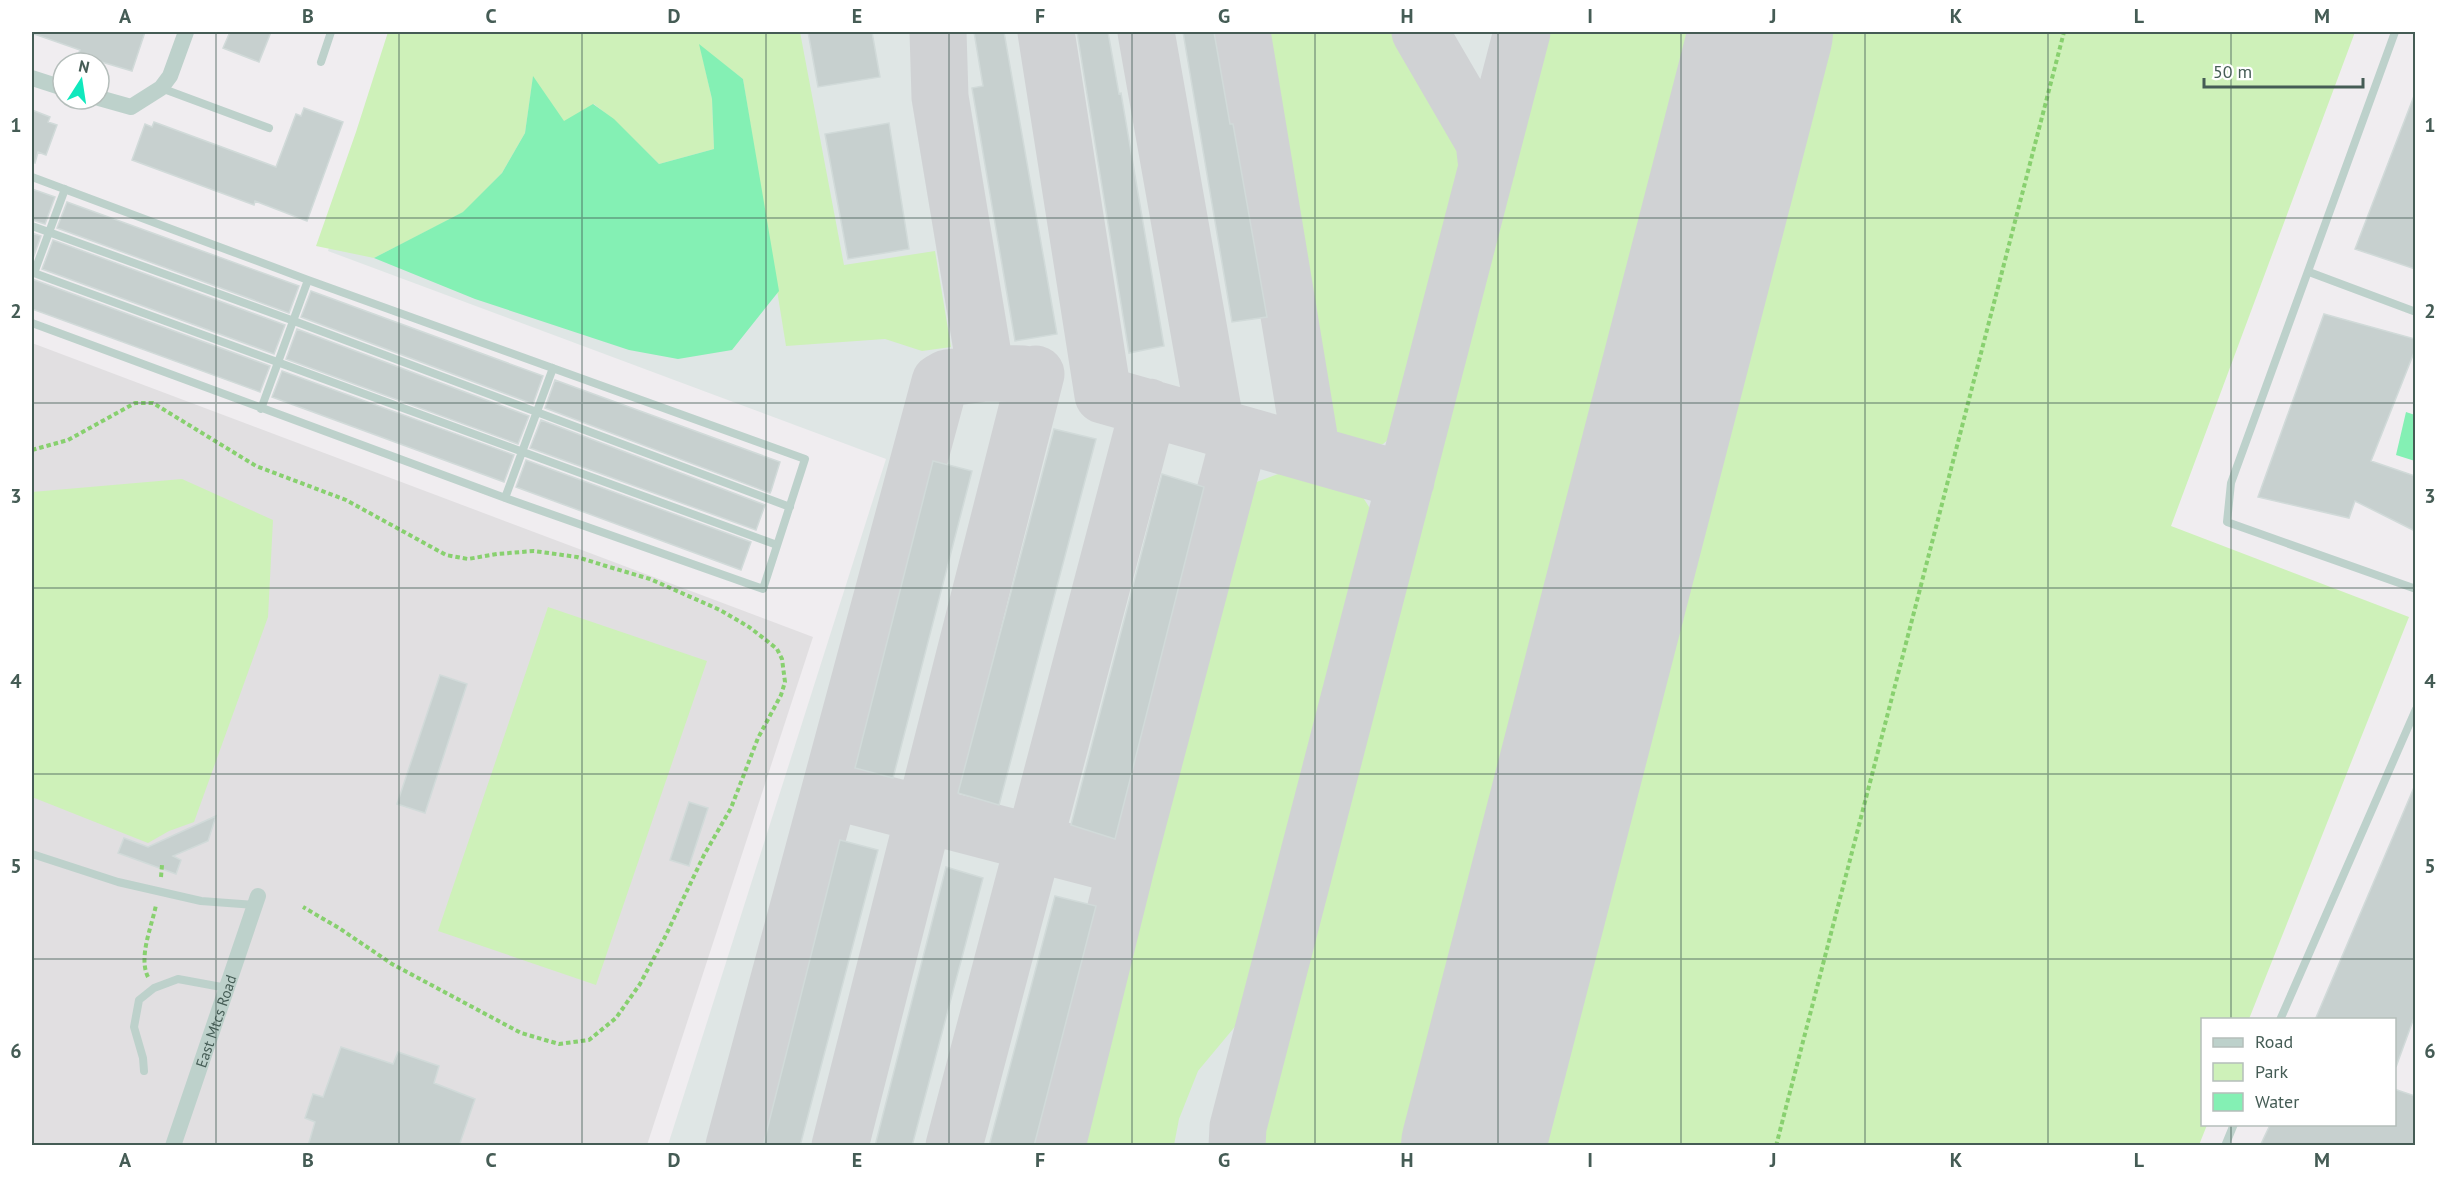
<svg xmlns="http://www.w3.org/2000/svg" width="2447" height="1177" font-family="'PT Sans',sans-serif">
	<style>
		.education { fill: #e1dfe1 }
		.airport { fill: #dfe6e5 }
		.green { fill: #cef1b9 }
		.water { fill: #84f0b4 }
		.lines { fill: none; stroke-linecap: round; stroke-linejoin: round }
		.taxiway { stroke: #d0d2d4; stroke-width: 57 }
		.runway { stroke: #d0d2d4; stroke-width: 144 }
		.building { fill: #c7d0cf; stroke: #d1dad9; stroke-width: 1.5 }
		.path { stroke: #88d06f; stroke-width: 4; stroke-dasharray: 4.5 3; stroke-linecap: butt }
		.service { stroke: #bdd1cb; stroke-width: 8 }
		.minor { stroke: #bdd1cb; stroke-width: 16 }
		.grid { fill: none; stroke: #455c55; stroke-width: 1.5; stroke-opacity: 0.55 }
		.labels { text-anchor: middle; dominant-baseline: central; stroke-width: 4.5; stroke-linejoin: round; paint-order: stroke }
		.street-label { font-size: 15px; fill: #455c55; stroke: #fff }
		.neatline { fill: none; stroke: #455c55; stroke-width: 2 }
		.grid-label { font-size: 20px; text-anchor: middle; font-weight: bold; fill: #455c55 }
	</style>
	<rect width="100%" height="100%" fill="#f0edf0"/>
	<path class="education" d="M 32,343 L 813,637 L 647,1145 L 32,1145 Z"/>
	<path class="airport" d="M 394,32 L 2092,32 L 1812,1145 L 668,1145 L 886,459 L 328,251 Z"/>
	<path class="green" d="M 388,32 L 800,32 L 844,265 L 935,251 L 951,347 L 922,351 L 885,339 L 786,346 L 743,79 L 700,46 L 712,99 L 714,149 L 659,164 L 614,120 L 594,104 L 564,122 L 533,77 L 525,133 L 502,173 L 464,212 L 374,258 L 316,246 L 356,132 Z
		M 1262,32 L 1398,32 L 1461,138 L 1467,163 L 1464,191 L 1405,425 L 1383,444 L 1360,450 L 1338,438 L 1323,415 L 1304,284 Z
		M 1541,32 L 1713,32 L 1427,1145 L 1265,1145 L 1258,1136 L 1306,935 Z
		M 1812,32 L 2355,32 L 2171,526 L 2409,617 L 2249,1019 L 2202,1020 L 2202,1124 L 2207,1125 L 2199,1145 L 1529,1145 Z
		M 1297,467 L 1357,488 L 1376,518 L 1374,544 L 1318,745 L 1253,1005 L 1198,1071 L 1179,1119 L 1174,1145 L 1080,1145 L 1246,486 Z
		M 182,479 L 273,520 L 268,617 L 194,822 L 169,831 L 148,843 L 32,797 L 32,492 Z
		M 548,607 L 707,661 L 596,985 L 438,931 Z"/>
	<path class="water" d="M 699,44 L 743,79 L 779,291 L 732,350 L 678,359 L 629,350 L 475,299 L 374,258 L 463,212 L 502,173 L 525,133 L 533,76 L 564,121 L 593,104 L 614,119 L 659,164 L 714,149 L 712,99 Z
		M 2406,412 L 2415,415 L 2415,461 L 2396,455 Z"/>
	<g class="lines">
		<path class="taxiway" d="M 938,32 L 940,97 L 986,373 L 1024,374
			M 1046,32 L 1103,395 L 1406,481
			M 1146,32 L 1216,427
			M 1242,32 L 1312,454
			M 1420,32 L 1484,142 L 1487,168
			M 830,790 L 1126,867
			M 734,1146 L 940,382 L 947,378 L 986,373
			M 840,1146 L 1036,374
			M 954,1146 L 1149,407
			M 1057,1146 L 1126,867 L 1240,435
			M 1237,1146 L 1238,1127 L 1522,32"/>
		<path class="runway" d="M 1473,1146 L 1761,32"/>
	</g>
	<path class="building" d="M 34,32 L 145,32 L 132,71 L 78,55 L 80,50 L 34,34 Z
		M 230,32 L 271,32 L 259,62 L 223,48 Z
		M 808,32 L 872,32 L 880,77 L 818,87 Z
		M 974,32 L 1004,32 L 1057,334 L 1015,341 L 972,88 L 983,86 Z
		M 1077,32 L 1108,32 L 1119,94 L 1121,93 L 1164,346 L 1129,353 Z
		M 1183,32 L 1214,32 L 1230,124 L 1233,124 L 1267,317 L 1232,322 Z
		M 2414,96 L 2415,96 L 2415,269 L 2355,249 Z
		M 304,108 L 343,122 L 307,221 L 255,201 L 254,205 L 132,160 L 145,124 L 152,127 L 154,122 L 276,167 L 296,114 L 301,116 Z
		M 32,110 L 50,117 L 48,122 L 57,125 L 46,155 L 38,152 L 35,163 L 32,162 Z
		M 889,123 L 909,249 L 848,259 L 825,134 Z
		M 32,189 L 55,197 L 45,224 L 32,220 Z
		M 67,202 L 299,286 L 289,313 L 57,228 Z
		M 32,233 L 41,236 L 32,261 Z
		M 53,240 L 285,325 L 274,354 L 42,269 Z
		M 32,279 L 270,366 L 260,392 L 32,309 Z
		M 311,291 L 543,376 L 533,404 L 301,317 Z
		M 2324,314 L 2415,339 L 2415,350 L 2371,461 L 2415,476 L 2415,531 L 2355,501 L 2349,518 L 2258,497 Z
		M 297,329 L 529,416 L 518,444 L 286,359 Z
		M 282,371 L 514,455 L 504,482 L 272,397 Z
		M 555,380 L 780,462 L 771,491 L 770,493 L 545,408 Z
		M 541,420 L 765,505 L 756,530 L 530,448 Z
		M 1054,429 L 1096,439 L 999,805 L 958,793 Z
		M 526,460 L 751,542 L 741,570 L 516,487 Z
		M 933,461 L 972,471 L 893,778 L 855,768 Z
		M 1162,474 L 1204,487 L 1115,839 L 1071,825 Z
		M 440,675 L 467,684 L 425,813 L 397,804 Z
		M 2415,785 L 2415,1015 L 2396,1067 L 2394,1020 L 2315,1020 Z
		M 689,802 L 708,808 L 689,866 L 670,860 Z
		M 216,816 L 208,841 L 173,856 L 181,860 L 176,874 L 118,853 L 124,838 L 148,847 Z
		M 840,840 L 878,850 L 800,1146 L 763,1146 Z
		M 946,867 L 983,878 L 912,1146 L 875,1146 Z
		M 1055,896 L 1096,906 L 1034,1146 L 989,1146 Z
		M 341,1047 L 393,1064 L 398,1052 L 439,1066 L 434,1083 L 475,1099 L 459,1146 L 308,1146 L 315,1122 L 305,1118 L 313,1094 L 323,1097 Z
		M 2394,1089 L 2415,1096 L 2415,1146 L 2260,1146 L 2270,1125 L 2394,1125 Z"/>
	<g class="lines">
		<path class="path" d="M 32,450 L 68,440 L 135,403 L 153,403 L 256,466 L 346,500 L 446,555 L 468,559 L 497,554 L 534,551 L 577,557 L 606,566 L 650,579 L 720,610 L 749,627 L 766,640 L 777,649 L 782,659 L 785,682 L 781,695 L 758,738 L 731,808 L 704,855 L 665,937 L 640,984 L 616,1018 L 589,1040 L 559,1044 L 521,1033 L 392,964 L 339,928 L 303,907
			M 161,877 L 162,865
			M 148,977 C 138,957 152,926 156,905
			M 1776,1146 L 2064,32"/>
		<path class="service" d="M 2395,32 L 2231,483 L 2227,522 L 2416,589
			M 321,62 L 331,32
			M 161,88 L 269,128
			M 32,177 L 308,280 L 805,459 L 763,589 L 508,499 L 32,323
			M 65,189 L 34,273 L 777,545
			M 32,226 L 294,321 L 790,507
			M 2309,272 L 2416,312
			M 261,409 L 308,280
			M 505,498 L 553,368
			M 32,854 L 118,882 L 201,901 L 255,905
			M 2280,1020 L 2416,709
			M 144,1071 L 143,1058 L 134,1027 L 139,1000 L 154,988 L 178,979 L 227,988
			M 2225,1146 L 2234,1124"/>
		<g class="minor">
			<path d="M 32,78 L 63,88"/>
			<path d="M 99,98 L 131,107 L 161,88 L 170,76 L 186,32"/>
			<path id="s1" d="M 173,1146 L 258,896"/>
		</g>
	</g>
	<path class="grid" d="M 216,32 L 216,1146M 399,32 L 399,1146M 582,32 L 582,1146M 766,32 L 766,1146M 949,32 L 949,1146M 1132,32 L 1132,1146M 1315,32 L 1315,1146M 1498,32 L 1498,1146M 1681,32 L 1681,1146M 1865,32 L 1865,1146M 2048,32 L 2048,1146M 2231,32 L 2231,1020M 32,218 L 2416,218M 32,403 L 2416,403M 32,588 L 2416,588M 32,774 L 2416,774M 32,959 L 2416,959M 2231,1124 L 2231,1146"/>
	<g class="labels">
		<g class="street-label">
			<text stroke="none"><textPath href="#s1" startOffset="132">East Mtcs Road</textPath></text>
		</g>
	</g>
	<rect width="2447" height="1177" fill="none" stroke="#ffffff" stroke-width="66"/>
	<rect x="2201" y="1018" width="195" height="108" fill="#ffffff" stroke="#b5bebb" stroke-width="1.5"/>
	<rect x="2213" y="1038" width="30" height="9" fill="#bdd1cb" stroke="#b5bebb" stroke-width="1.5"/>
	<text x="2255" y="1048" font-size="18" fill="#455c55">Road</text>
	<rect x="2213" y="1063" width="30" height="18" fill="#cef1b9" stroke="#b5bebb" stroke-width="1.5"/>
	<text x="2255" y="1078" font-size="18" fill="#455c55">Park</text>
	<rect x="2213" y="1093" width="30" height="18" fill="#84f0b4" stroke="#b5bebb" stroke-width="1.5"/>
	<text x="2255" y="1108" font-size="18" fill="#455c55">Water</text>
	<g transform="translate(81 81) rotate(12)"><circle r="28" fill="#ffffff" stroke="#b5bebb" stroke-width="1.5"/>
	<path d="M0-4.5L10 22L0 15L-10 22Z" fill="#10e8bd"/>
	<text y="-9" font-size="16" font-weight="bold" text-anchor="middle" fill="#455c55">N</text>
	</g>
	<path d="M2204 78v9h159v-9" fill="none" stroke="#455c55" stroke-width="3"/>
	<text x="2213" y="78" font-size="18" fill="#455c55" stroke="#ffffff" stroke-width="4.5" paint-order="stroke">50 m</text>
	<rect x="33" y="33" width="2381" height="1111" class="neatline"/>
	<g class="grid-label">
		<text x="125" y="23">A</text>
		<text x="308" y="23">B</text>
		<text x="491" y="23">C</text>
		<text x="674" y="23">D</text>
		<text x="857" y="23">E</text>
		<text x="1040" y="23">F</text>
		<text x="1224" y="23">G</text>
		<text x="1407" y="23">H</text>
		<text x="1590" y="23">I</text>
		<text x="1773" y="23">J</text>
		<text x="1956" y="23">K</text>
		<text x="2139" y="23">L</text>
		<text x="2322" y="23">M</text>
		<text x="16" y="132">1</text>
		<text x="2430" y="132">1</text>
		<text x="16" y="318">2</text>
		<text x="2430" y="318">2</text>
		<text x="16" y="503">3</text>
		<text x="2430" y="503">3</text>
		<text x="16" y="688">4</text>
		<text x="2430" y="688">4</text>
		<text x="16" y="873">5</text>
		<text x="2430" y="873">5</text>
		<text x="16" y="1058">6</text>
		<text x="2430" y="1058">6</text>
		<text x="125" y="1167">A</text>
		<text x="308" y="1167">B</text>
		<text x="491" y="1167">C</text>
		<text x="674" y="1167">D</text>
		<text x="857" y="1167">E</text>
		<text x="1040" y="1167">F</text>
		<text x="1224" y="1167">G</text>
		<text x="1407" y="1167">H</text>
		<text x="1590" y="1167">I</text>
		<text x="1773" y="1167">J</text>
		<text x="1956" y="1167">K</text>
		<text x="2139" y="1167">L</text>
		<text x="2322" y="1167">M</text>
	</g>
</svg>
